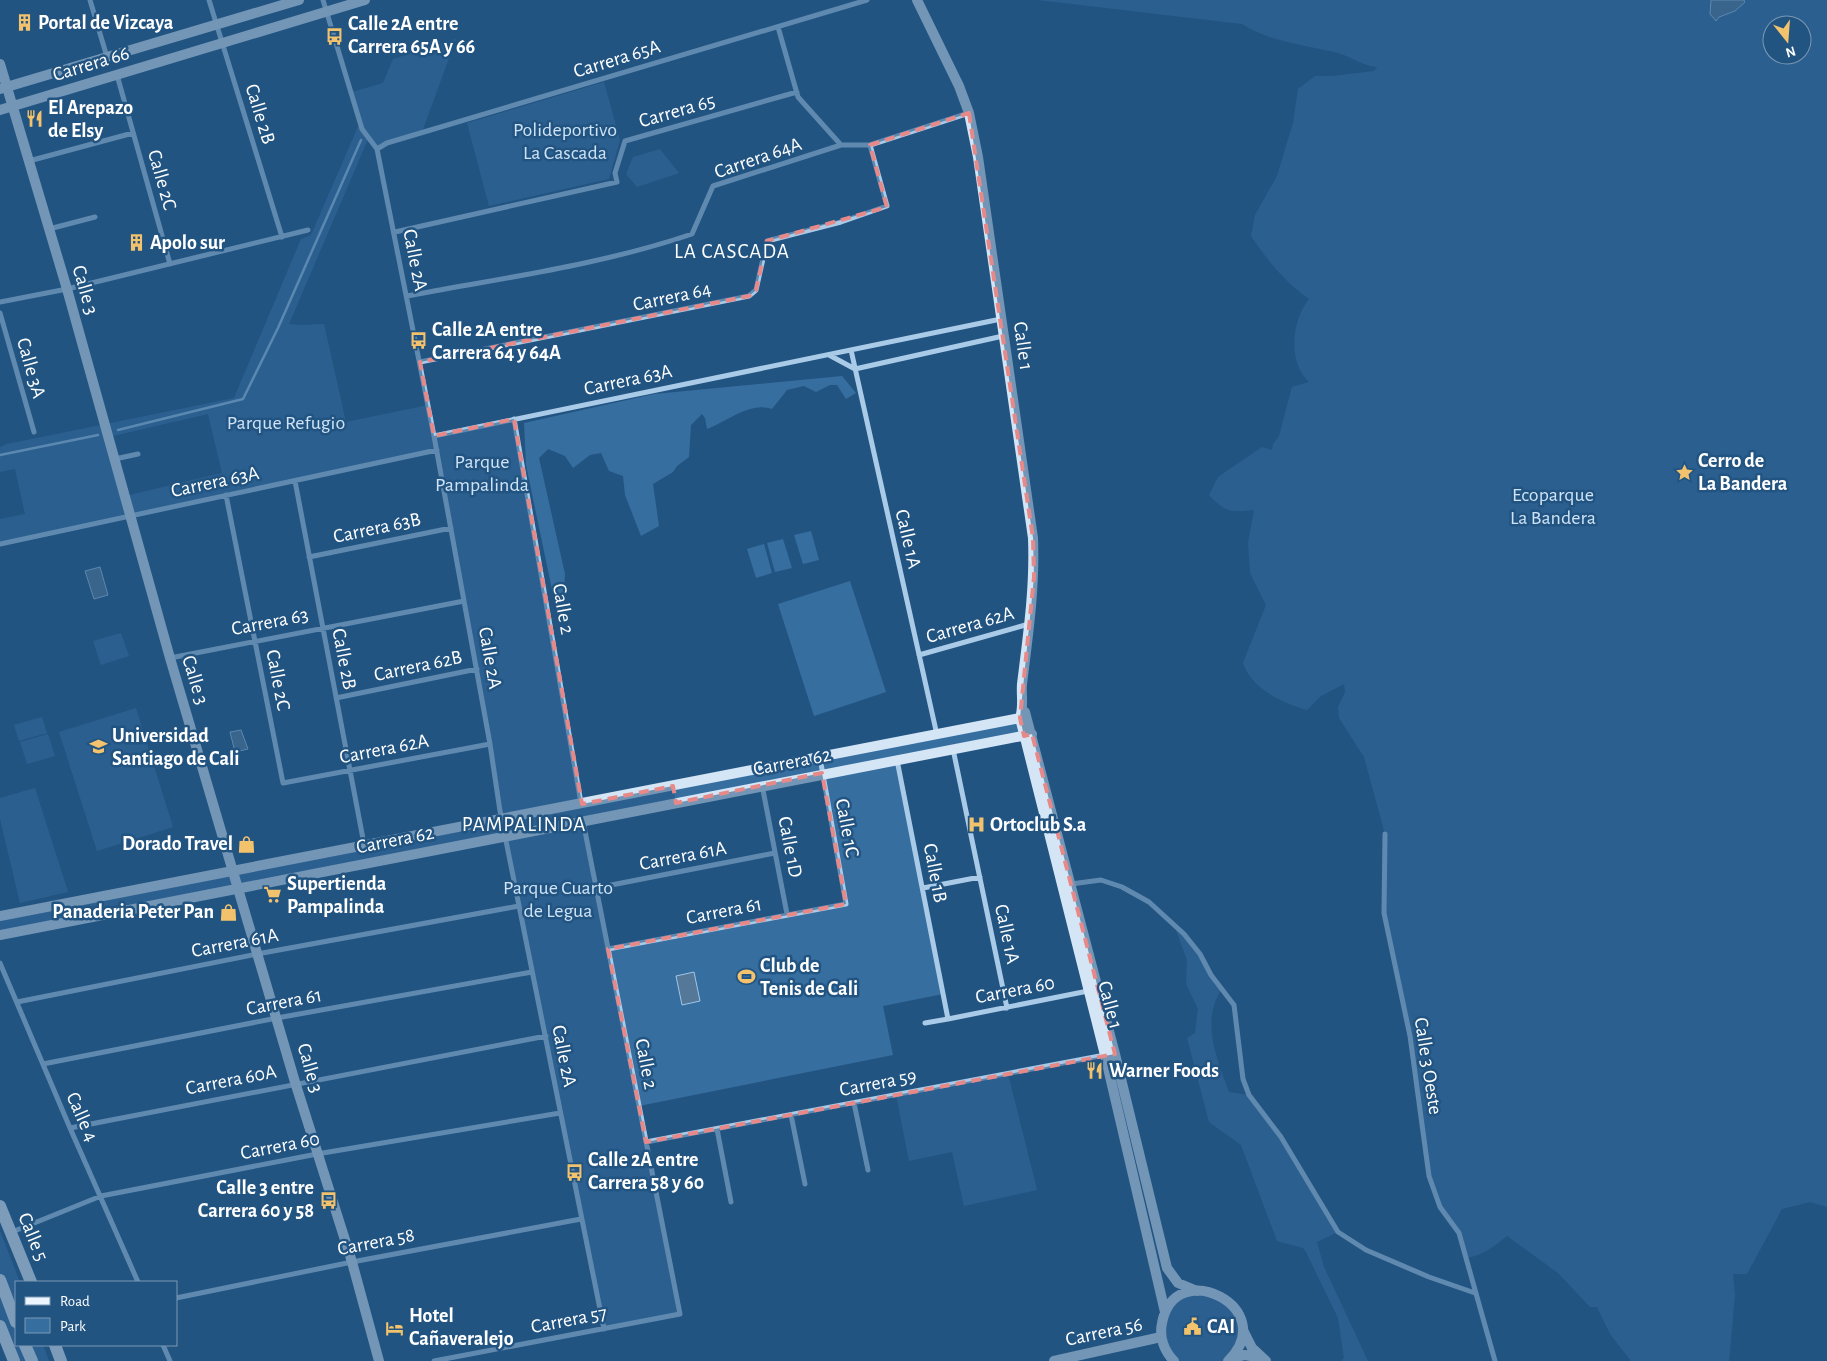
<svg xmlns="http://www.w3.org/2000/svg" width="1827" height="1361" font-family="'Alegreya Sans',sans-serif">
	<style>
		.green { fill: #376ea0; fill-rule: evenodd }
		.water { fill: #557899; stroke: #9ec7e9 }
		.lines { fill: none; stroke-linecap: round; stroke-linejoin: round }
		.stream { stroke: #9ec7e9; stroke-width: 2.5 }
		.street { stroke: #aacbe8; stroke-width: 5 }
		.secondary { stroke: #d4e6f6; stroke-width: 10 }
		.primary { stroke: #ecf4fd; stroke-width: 12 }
		.marked { fill: none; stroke: #e88989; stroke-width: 4; stroke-dasharray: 10 6; stroke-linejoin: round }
		.labels { text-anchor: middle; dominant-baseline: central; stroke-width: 5; stroke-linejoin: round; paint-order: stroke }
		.poi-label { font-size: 20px; font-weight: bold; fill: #fff; stroke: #225482; text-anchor: start }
		.street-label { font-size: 20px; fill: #fff; stroke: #225482 }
		.park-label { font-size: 20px; fill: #cee3f6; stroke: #225482 }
		.neighbourhood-label { font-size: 21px; letter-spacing: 1px; fill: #fff; stroke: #225482 }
	</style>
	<rect width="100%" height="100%" fill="#225482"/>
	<path class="green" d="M 1038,0 L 1827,0 L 1827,1207 L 1810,1202 L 1782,1209 L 1747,1274 L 1733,1274 L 1735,1295 L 1729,1361 L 1631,1361 L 1610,1334 L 1597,1307 L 1590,1307 L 1558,1273 L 1507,1236 C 1493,1247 1484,1255 1466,1258 L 1459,1233 L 1440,1207 L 1429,1176 L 1410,1036 L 1384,913 L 1385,834 L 1364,757 L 1339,718 L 1338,707 L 1345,692 L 1344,684 L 1321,696 L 1307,710 C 1282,703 1252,689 1243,663 L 1266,605 L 1250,573 L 1248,543 L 1254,510 C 1231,512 1226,513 1209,495 L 1218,477 L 1262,447 L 1272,450 L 1273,444 L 1279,436 L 1292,387 L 1309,382 C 1287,362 1292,320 1309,299 C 1284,281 1268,261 1251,236 L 1255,215 L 1277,176 L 1293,123 L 1298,89 L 1315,76 L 1333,76 L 1374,71 L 1377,67 C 1363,66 1352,57 1338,53 C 1306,45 1270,42 1242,24 ZM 1772,25 L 1802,25 L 1802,55 L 1772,55 Z
		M 456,39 L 422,132 L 377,149 L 369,137 L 289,324 L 301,325 L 324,324 L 346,422 L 428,405 L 435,435 L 514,419 L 582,804 L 1020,718 L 1024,736 L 897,760 L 943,994 L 883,1006 L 893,1055 L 639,1106 L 680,1314 L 604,1329 L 505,836 L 0,935 L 0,916 L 502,819 L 437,450 L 0,544 L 0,519 L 25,514 L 15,469 L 0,472 L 0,447 L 7,444 L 234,398 L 301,239 L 311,235 L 360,122 L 352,92 L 383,83 L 393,59 ZM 208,414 L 222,473 L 125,496 L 109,437 ZM 822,774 L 846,904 L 608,949 L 583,821 Z
		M 604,82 L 620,140 L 609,179 L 489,206 L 467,123 Z
		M 660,149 L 679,173 L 637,187 L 626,174 L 633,157 Z
		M 842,376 L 856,393 L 846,399 L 837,385 L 830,385 L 816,392 L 804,386 L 787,390 L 772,409 C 750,401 728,421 707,429 L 705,418 L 702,414 L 691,425 L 689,457 L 677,466 L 673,472 L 653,484 L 659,526 L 641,536 L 625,495 L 623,476 L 609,471 L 601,453 L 590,455 L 573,468 L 565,456 L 548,449 L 539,458 L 565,574 L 564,593 L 555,604 L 526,465 L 524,423 L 654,394 Z
		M 811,531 L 819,560 L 803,564 L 794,535 Z
		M 783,539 L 792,568 L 775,572 L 767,543 Z
		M 764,544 L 772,573 L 756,578 L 747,549 Z
		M 850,581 L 886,692 L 814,716 L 778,604 Z
		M 121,633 L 129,656 L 101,665 L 93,641 Z
		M 136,708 L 173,827 L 97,851 L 59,732 Z
		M 42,717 L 47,733 L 19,741 L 14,725 Z
		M 48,734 L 55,756 L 27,764 L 20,742 Z
		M 35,788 L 68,892 L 20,903 L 0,819 L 0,798 Z
		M 1170,922 L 1184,934 L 1222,989 C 1200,1020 1217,1060 1229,1092 L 1249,1095 L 1281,1137 L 1338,1232 L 1317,1242 L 1324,1267 L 1368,1361 L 1341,1361 L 1344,1358 L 1338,1318 L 1306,1252 L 1303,1248 L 1277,1241 L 1241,1145 L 1209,1122 L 1187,1038 L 1195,1033 L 1198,1009 L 1186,984 L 1187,960 L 1176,930 Z
		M 1008,1074 L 1037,1190 L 964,1206 L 952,1152 L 909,1161 L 896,1095 Z
		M 0,1231 L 20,1282 L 16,1282 L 16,1345 L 43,1345 L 49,1361 L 14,1361 L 0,1326 Z
		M 1189,1292 L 1228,1301 L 1241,1335 L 1228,1361 L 1174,1361 L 1169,1355 L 1164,1316 Z"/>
	<path class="water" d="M 1711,0 L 1744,0 L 1745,2 L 1735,11 L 1719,17 L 1716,21 L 1710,14 Z
		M 100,567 L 108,595 L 94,599 L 85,571 Z
		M 241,730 L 248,749 L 235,752 L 230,732 Z
		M 694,972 L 700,1001 L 682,1005 L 676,976 Z"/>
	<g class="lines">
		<path class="stream" d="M 118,430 L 243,399 L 278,328 L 361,140
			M 0,455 L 98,435"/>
		<path class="street" d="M 90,0 L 107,57
			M 209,0 L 282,237
			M 323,0 L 362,129 L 377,149 L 434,436 L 490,744 L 500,811 L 604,1329
			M 778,27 L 798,97 L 841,145
			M 117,75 L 170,264
			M 377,149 L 387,143 L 867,0
			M 29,161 L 133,133
			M 49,229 L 95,217
			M 395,232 L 617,182 L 615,173 L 625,141 L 797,92
			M 407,296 C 502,278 601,265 692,234 L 713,186 L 841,145 L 870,145 L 969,113
			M 0,302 L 67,289 L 308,230
			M 0,313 L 34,432
			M 851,350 L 937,735
			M 829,355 L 855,369 L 1003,336
			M 420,362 L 749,296 L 756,290 L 767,241 L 841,222 L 887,206 L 870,145
			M 514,419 L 581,803
			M 434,436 L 1001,319
			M 115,459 L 138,454
			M 295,481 L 364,844
			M 226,495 L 283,783 L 490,744
			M 0,544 L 437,450
			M 309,557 L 451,528
			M 919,655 L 1029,624
			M 170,658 L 464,601
			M 336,698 L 477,669
			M 953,749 L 1007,1008
			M 897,760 L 948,1019 L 1088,991
			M 762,785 L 787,914
			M 1385,834 L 1384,913 L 1410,1036 L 1429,1176 L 1440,1207 L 1459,1233 L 1495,1361
			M 1071,884 L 1101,880 L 1122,887 L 1149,902 L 1184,934 L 1200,954 L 1211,975 L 1234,1005 L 1243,1079 L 1249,1095 L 1281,1137 L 1338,1232 L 1366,1250 L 1429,1277 L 1475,1293
			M 596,888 L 775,853
			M 923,888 L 980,877
			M 608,949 L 846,904 L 820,758
			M 0,963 L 70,1128 L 138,1282
			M 17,1002 L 257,954 L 519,906
			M 925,1023 L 948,1019
			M 43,1064 L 277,1018 L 532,972
			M 854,1103 L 868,1170
			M 791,1115 L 805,1184
			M 70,1128 L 546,1036
			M 717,1129 L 731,1202
			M 646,1142 L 1105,1055
			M 12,1232 L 101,1196 L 317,1154 L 560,1113
			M 176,1298 L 352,1262 L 581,1219
			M 163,1345 L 170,1361
			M 434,1361 L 680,1314 L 583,821"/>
		<path class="secondary" d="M 917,0 L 959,86 L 969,113 L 978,157 L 1033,538 C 1035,588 1028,635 1022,684 C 1021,696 1024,706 1020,718 L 1105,1055 L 1165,1312
			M 0,64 L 67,289 L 170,658 L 295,1082 L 352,1262 L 379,1361
			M 0,89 L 299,0
			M 0,110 L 365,0
			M 1025,712 L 1115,1054 L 1167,1268 L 1178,1283 L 1197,1291
			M 0,916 L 1025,717
			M 0,935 L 1032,734
			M 1243,1330 L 1252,1348 L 1266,1361
			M 1231,1358 L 1245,1355 L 1261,1358
			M 1054,1361 L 1161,1337
			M 1174,1361 C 1164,1351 1159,1337 1162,1323 C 1175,1254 1282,1309 1228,1361"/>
		<path class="primary" d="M 0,1206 L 31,1282
			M 0,1280 L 16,1322
			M 0,1326 L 14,1361
			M 25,1345 L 32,1361
			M 55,1345 L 61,1361"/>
	</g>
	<path d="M0 0H1827V1361H0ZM 969,113 L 1033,538 L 1034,577 L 1020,718 L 1024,736 L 1032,734 L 1115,1054 L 646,1142 L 608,949 L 846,904 L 822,773 L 676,803 L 673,786 L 582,804 L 514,419 L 434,436 L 420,362 L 749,296 L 756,290 L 767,241 L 887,207 L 870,145 Z" fill="#225482" fill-opacity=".55" fill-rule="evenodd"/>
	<path class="marked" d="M 969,113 L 1033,538 L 1034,577 L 1020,718 L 1024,736 L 1032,734 L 1115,1054 L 646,1142 L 608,949 L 846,904 L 822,773 L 676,803 L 673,786 L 582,804 L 514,419 L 434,436 L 420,362 L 749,296 L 756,290 L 767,241 L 887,207 L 870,145 Z"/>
	<defs>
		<symbol id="building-bare" viewBox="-9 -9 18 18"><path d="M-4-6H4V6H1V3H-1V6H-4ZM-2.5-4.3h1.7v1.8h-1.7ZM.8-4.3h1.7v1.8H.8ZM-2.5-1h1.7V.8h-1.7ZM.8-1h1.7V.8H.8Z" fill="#f3c26c" stroke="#225482" stroke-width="2.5" paint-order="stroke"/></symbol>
		<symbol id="bus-bare" viewBox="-9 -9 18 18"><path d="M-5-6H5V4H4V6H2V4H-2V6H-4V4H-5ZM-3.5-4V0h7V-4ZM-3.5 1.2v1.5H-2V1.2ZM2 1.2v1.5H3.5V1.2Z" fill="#f3c26c" stroke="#225482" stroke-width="2.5" paint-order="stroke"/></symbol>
		<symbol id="restaurant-bare" viewBox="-9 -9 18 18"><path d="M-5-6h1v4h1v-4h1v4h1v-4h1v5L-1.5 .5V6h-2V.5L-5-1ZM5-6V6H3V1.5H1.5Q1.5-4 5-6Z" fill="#f3c26c" stroke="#225482" stroke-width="2.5" paint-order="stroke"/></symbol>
		<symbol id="sight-bare" viewBox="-9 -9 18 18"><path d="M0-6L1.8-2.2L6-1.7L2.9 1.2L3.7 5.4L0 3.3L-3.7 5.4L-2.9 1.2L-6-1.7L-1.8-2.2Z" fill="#f3c26c" stroke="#225482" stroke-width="2.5" paint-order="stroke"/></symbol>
		<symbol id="university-bare" viewBox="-9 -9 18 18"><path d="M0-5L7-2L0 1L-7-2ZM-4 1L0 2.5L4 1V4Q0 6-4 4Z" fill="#f3c26c" stroke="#225482" stroke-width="2.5" paint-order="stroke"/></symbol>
		<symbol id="hospital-bare" viewBox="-9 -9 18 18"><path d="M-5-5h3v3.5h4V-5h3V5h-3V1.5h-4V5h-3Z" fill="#f3c26c" stroke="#225482" stroke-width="2.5" paint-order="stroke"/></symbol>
		<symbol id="shop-bare" viewBox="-9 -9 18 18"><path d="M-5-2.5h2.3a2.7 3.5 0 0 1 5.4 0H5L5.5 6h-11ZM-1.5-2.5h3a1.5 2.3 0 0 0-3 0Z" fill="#f3c26c" stroke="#225482" stroke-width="2.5" paint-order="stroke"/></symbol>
		<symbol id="supermarket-bare" viewBox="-9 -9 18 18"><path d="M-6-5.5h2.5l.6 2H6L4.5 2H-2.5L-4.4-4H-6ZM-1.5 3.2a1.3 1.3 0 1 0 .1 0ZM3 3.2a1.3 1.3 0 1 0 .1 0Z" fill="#f3c26c" stroke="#225482" stroke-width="2.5" paint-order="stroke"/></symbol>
		<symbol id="stadium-bare" viewBox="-9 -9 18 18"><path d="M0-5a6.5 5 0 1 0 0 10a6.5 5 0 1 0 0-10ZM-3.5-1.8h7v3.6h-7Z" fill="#f3c26c" stroke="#225482" stroke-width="2.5" paint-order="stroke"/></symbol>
		<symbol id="civic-bare" viewBox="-9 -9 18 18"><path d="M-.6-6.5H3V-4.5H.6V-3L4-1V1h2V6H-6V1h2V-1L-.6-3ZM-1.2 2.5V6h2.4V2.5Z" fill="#f3c26c" stroke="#225482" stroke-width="2.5" paint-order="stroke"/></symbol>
		<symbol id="hotel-bare" viewBox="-9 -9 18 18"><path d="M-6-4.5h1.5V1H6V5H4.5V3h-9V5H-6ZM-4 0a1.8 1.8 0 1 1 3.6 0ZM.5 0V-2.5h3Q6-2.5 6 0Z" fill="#f3c26c" stroke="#225482" stroke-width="2.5" paint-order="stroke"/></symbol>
	</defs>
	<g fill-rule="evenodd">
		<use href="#building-bare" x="12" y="10" width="25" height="25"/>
		<use href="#bus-bare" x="322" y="24" width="25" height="25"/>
		<use href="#restaurant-bare" x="22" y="106" width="25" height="25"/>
		<use href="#building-bare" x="124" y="230" width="25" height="25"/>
		<use href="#bus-bare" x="406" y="328" width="25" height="25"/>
		<use href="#sight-bare" x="1672" y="460" width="25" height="25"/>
		<use href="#university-bare" x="86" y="734" width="25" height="25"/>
		<use href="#hospital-bare" x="964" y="812" width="25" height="25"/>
		<use href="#shop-bare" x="234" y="832" width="25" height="25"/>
		<use href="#supermarket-bare" x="260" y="882" width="25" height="25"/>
		<use href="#shop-bare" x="216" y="900" width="25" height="25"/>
		<use href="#stadium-bare" x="734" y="964" width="25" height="25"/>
		<use href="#restaurant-bare" x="1082" y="1058" width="25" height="25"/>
		<use href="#bus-bare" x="562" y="1160" width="25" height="25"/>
		<use href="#bus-bare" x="316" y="1188" width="25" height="25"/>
		<use href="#civic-bare" x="1180" y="1314" width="25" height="25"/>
		<use href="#hotel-bare" x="382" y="1316" width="25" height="25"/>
	</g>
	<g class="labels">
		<g class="poi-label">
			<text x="38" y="23">Portal de Vizcaya</text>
			<text x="348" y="24">Calle 2A entre<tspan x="348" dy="23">Carrera 65A y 66</tspan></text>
			<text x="48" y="108">El Arepazo<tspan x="48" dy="23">de Elsy</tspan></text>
			<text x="150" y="243">Apolo sur</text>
			<text x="432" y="330">Calle 2A entre<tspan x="432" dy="23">Carrera 64 y 64A</tspan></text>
			<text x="1698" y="461">Cerro de<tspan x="1698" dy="23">La Bandera</tspan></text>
			<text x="112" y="736">Universidad<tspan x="112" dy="23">Santiago de Cali</tspan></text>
			<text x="990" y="825">Ortoclub S.a</text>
			<text x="233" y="844" text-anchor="end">Dorado Travel</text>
			<text x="287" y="884">Supertienda<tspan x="287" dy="23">Pampalinda</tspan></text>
			<text x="214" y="912" text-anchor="end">Panaderia Peter Pan</text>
			<text x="760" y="966">Club de<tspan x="760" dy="23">Tenis de Cali</tspan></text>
			<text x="1109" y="1071">Warner Foods</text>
			<text x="588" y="1160">Calle 2A entre<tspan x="588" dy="23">Carrera 58 y 60</tspan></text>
			<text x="314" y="1188" text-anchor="end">Calle 3 entre<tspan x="314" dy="23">Carrera 60 y 58</tspan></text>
			<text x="409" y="1316">Hotel<tspan x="409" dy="23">Cañaveralejo</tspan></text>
			<text x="1207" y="1327">CAI</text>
		</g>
		<g class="street-label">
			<text transform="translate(617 59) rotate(-17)">Carrera 65A</text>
			<text transform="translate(91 64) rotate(-17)">Carrera 66</text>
			<text transform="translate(677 111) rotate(-16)">Carrera 65</text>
			<text transform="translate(260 114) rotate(73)">Calle 2B</text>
			<text transform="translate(758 158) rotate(-19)">Carrera 64A</text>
			<text transform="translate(162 180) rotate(74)">Calle 2C</text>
			<text transform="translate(415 260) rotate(79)">Calle 2A</text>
			<text transform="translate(85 290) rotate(74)">Calle 3</text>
			<text transform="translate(672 297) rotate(-12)">Carrera 64</text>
			<text transform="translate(1023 346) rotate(82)">Calle 1</text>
			<text transform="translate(31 368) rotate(74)">Calle 3A</text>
			<text transform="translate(628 380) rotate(-12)">Carrera 63A</text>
			<text transform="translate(215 482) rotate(-12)">Carrera 63A</text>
			<text transform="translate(377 528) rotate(-12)">Carrera 63B</text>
			<text transform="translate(908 539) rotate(77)">Calle 1A</text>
			<text transform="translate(563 609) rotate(80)">Calle 2</text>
			<text transform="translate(270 622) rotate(-11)">Carrera 63</text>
			<text transform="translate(970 625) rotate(-16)">Carrera 62A</text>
			<text transform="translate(490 658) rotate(80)">Calle 2A</text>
			<text transform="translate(344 659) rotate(79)">Calle 2B</text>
			<text transform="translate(418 666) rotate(-12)">Carrera 62B</text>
			<text transform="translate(195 680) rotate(73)">Calle 3</text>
			<text transform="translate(278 680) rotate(79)">Calle 2C</text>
			<text transform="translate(384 749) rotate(-11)">Carrera 62A</text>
			<text transform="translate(792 762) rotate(-11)">Carrera 62</text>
			<text transform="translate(847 828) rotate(79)">Calle 1C</text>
			<text transform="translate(395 840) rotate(-11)">Carrera 62</text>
			<text transform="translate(790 847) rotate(79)">Calle 1D</text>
			<text transform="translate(683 856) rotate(-11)">Carrera 61A</text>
			<text transform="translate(935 873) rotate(79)">Calle 1B</text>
			<text transform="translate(724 911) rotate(-11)">Carrera 61</text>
			<text transform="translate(1007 934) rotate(78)">Calle 1A</text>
			<text transform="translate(235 943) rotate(-11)">Carrera 61A</text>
			<text transform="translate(1015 990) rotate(-11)">Carrera 60</text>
			<text transform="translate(284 1002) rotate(-11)">Carrera 61</text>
			<text transform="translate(1110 1005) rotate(75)">Calle 1</text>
			<text transform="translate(564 1056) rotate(79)">Calle 2A</text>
			<text transform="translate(646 1064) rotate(79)">Calle 2</text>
			<text transform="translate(1428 1066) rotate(81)">Calle 3 Oeste</text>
			<text transform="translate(310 1068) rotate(74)">Calle 3</text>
			<text transform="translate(231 1080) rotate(-11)">Carrera 60A</text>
			<text transform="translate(878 1083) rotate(-11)">Carrera 59</text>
			<text transform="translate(82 1117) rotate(66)">Calle 4</text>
			<text transform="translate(280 1146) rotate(-11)">Carrera 60</text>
			<text transform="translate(33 1237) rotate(68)">Calle 5</text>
			<text transform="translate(376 1242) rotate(-11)">Carrera 58</text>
			<text transform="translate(569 1320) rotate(-11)">Carrera 57</text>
			<text transform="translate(1104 1332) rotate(-12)">Carrera 56</text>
		</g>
		<g class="park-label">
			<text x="565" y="130">Polideportivo<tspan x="565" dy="23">La Cascada</tspan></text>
			<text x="286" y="423">Parque Refugio</text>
			<text x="482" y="462">Parque<tspan x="482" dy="23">Pampalinda</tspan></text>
			<text x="1553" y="495">Ecoparque<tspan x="1553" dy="23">La Bandera</tspan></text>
			<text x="558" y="888">Parque Cuarto<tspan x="558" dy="23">de Legua</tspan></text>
		</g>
		<g class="neighbourhood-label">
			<text x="732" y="251">LA CASCADA</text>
			<text x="524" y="824">PAMPALINDA</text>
		</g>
	</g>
	<rect x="15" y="1281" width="162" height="65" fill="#225482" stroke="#7a98b4"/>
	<rect x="25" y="1297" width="25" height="8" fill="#ecf4fd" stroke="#7a98b4"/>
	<text x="60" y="1306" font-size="15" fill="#ffffff">Road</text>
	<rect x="25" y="1318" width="25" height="15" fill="#376ea0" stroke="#7a98b4"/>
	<text x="60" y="1331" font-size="15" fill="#ffffff">Park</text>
	<g transform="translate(1787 40) rotate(163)"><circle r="24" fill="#225482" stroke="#7a98b4"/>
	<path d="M0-4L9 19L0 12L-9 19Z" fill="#f3c26c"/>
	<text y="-8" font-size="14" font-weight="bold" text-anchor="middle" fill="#ffffff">N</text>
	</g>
</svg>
